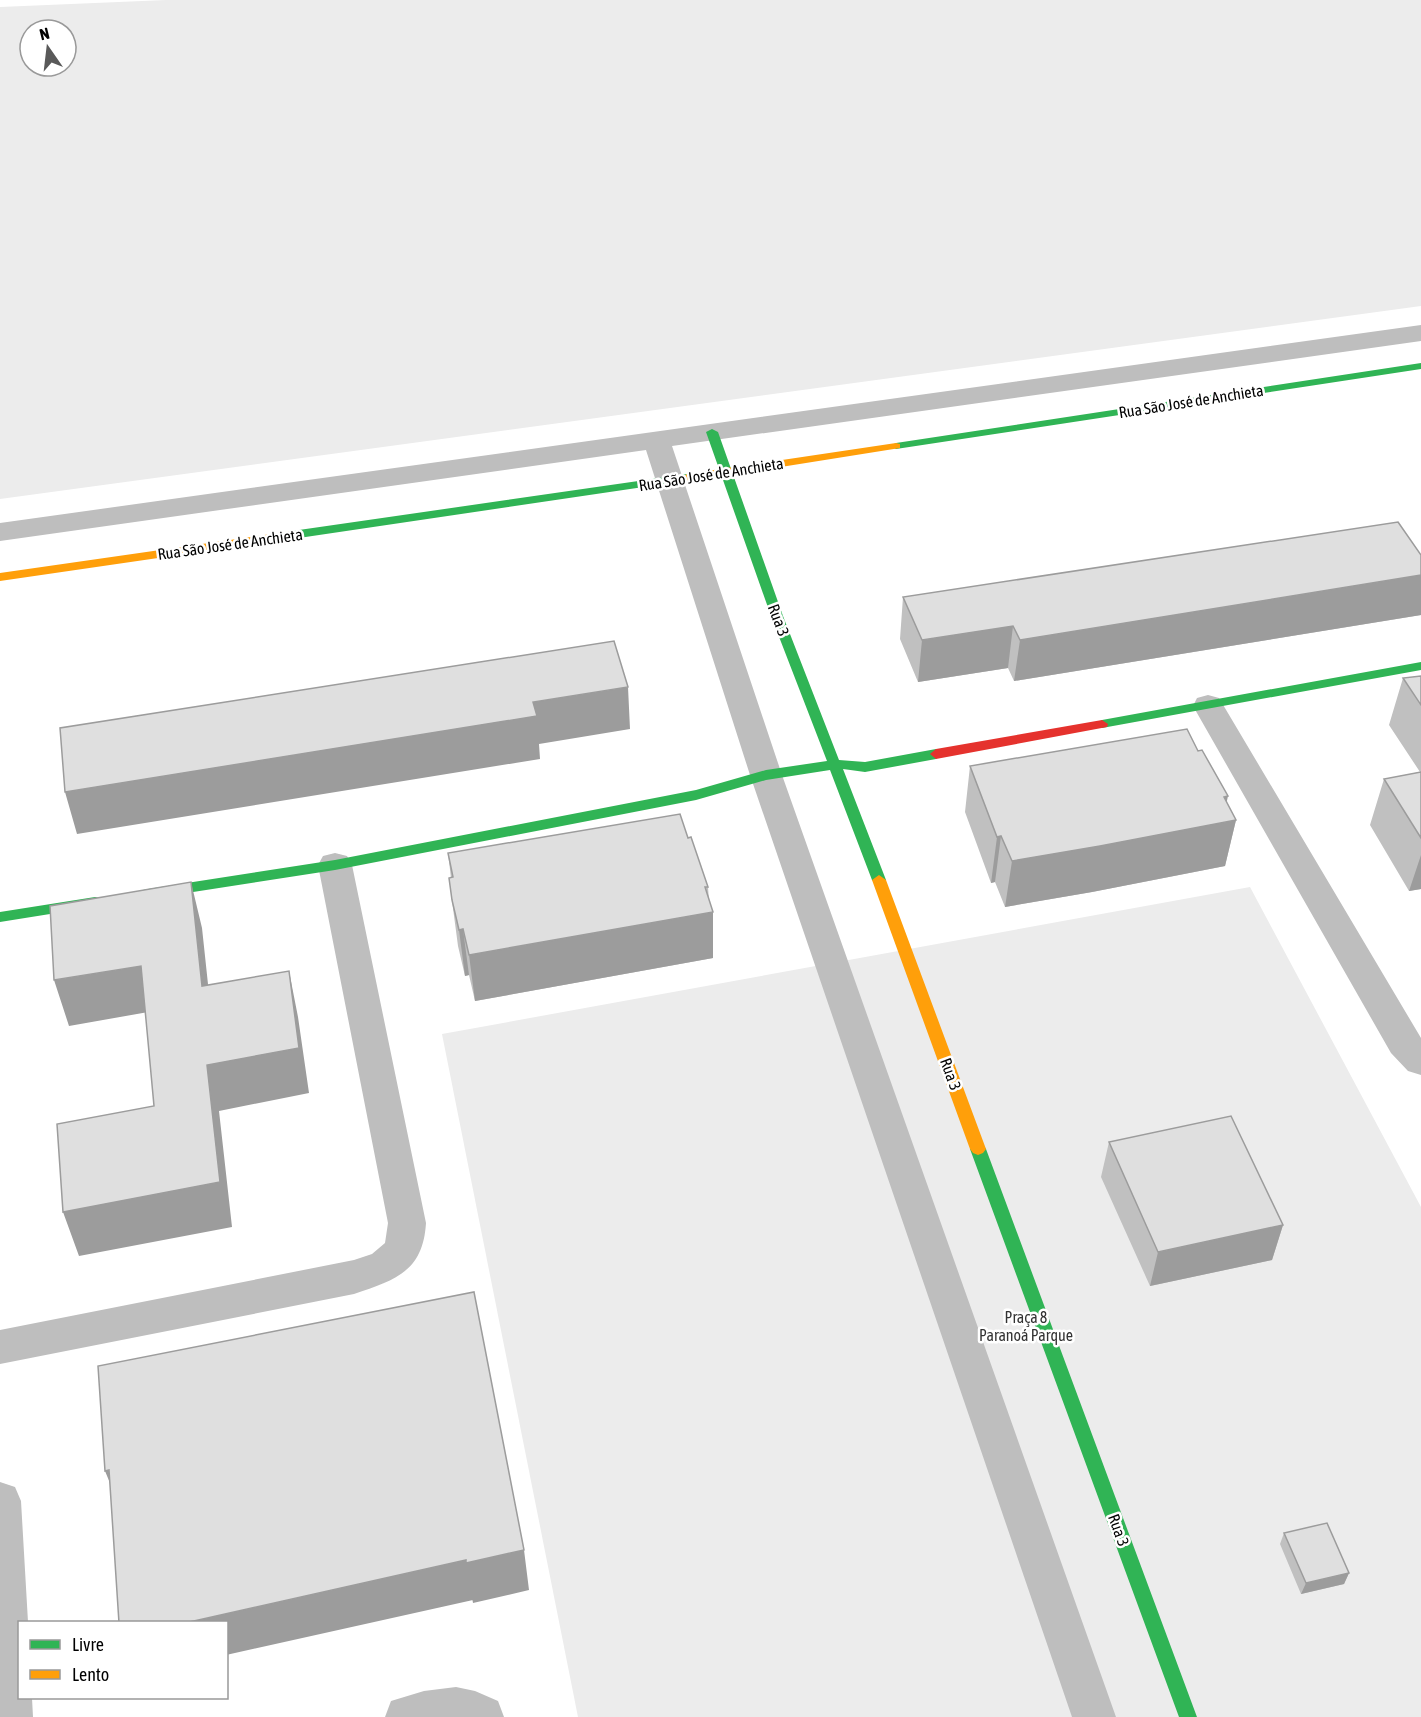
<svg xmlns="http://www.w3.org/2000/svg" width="1421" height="1717" font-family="'Asap Condensed',sans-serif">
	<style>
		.green { fill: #ececec; fill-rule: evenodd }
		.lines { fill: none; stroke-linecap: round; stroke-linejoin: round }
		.street { fill: #bebebe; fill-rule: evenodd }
		.fast { fill: #30b455; fill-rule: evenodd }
		.slow { fill: #ff9f0a; fill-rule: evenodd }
		.jam { fill: #e5322d; fill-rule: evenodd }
		.wall { fill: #c0c0c0 }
		.shaded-wall { fill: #9c9c9c }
		.building { fill: #dfdfdf; stroke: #9c9c9c; stroke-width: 1.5 }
		.labels { text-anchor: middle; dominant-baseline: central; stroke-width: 5; stroke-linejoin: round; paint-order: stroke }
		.street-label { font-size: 16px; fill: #000; stroke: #fff }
		.park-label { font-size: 16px; fill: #333; stroke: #fff }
	</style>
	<rect width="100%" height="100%" fill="#fff"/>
	<path class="green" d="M 166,0 L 1421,0 L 1421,306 L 0,499 L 0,7 ZM 30,30 L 66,30 L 66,66 L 30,66 Z
		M 1250,887 L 1421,1207 L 1421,1717 L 578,1717 L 442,1034 Z"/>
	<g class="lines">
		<path class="street" d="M 1421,325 L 1421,341 L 672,446 L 782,775 L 1116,1717 L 1072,1717 L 750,775 L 646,450 L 0,541 L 0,523 Z
			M 1208,695 L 1219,698 L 1421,1038 L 1421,1075 L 1408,1071 L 1391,1053 L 1193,706 L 1197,698 Z
			M 335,853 L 347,856 L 352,865 L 426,1223 C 423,1272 395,1280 354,1294 L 0,1364 L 0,1330 L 354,1260 L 372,1254 L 385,1243 L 388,1223 L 318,865 L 323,856 Z
			M 0,1482 L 15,1487 L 21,1501 L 28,1622 L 20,1622 L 20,1698 L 32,1698 L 33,1717 L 0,1717 Z
			M 456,1687 L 475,1691 L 498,1701 L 504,1717 L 385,1717 L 391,1701 L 424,1691 Z"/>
		<path class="fast" d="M 1421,363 L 1421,369 L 896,449 L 890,446 L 896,443 Z
			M 712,429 L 718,432 L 783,616 L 839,760 L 865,762 L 936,749 L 942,754 L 936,759 L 865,772 L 843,769 L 886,880 L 884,884 L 879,885 L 872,880 L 830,770 L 766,780 L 696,800 L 335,870 L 148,899 L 143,898 L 141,894 L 143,890 L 148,889 L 335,860 L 696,790 L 766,770 L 827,761 L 771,616 L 706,432 Z
			M 687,474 L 691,476 L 691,480 L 292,539 L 286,535 L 292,531 Z
			M 1421,662 L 1421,670 L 1102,728 L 1096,724 L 1102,720 Z
			M 95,897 L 100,898 L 102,902 L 100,906 L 0,922 L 0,912 Z
			M 978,1143 L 983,1145 L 986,1149 L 1197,1717 L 1179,1717 L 970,1149 L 973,1145 Z"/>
		<path class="slow" d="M 896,443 L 900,444 L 900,448 L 687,482 L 681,478 L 687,474 Z
			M 292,531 L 298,535 L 296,538 L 0,581 L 0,573 Z
			M 879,875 L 886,880 L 986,1149 L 983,1153 L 978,1155 L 973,1153 L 970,1149 L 872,880 Z"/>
		<path class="jam" d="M 1102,720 L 1108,724 L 1107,727 L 936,759 L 930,754 L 936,749 Z"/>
	</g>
	<path class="wall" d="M 903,597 L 1421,615 L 1014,681 L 1008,668 L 918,682 L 900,639 Z
		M 1421,676 L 1421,889 L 1409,891 L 1370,825 L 1384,779 L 1420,772 L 1389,725 L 1403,678 Z
		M 970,766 L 1226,802 L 1236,820 L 1225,866 L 1092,892 L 1005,907 L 995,882 L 991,883 L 965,812 Z
		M 688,838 L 708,887 L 713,958 L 475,1001 L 469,975 L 465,976 L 458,946 L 449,878 L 451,878 L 448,853 Z
		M 1109,1142 L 1283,1225 L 1272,1260 L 1150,1286 L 1101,1177 Z
		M 1284,1533 L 1349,1573 L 1344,1584 L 1301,1594 L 1280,1544 Z"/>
	<path class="shaded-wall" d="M 1421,575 L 1421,615 L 1014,681 L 1020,640 Z
		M 1013,626 L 1008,668 L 918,682 L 922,640 Z
		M 628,687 L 630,729 L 539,744 L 540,759 L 77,834 L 65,792 L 533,702 Z
		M 1228,796 L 1222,823 L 1236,820 L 1225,866 L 1092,892 L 1005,907 L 1012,861 Z
		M 1001,836 L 995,882 L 991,883 L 997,837 Z
		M 1421,855 L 1421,889 L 1409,891 Z
		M 191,882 L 202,928 L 213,1031 L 202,986 Z
		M 713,912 L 713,958 L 475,1001 L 469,955 Z
		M 463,929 L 469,975 L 465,976 L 459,930 Z
		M 141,966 L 154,1011 L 69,1026 L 54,980 Z
		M 289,971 L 298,1017 L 309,1093 L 219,1111 L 232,1227 L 79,1256 L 63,1212 L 207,1065 Z
		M 1283,1225 L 1272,1260 L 1150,1286 L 1158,1252 Z
		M 109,1470 L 122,1512 L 105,1471 Z
		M 524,1550 L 529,1590 L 473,1603 L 466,1563 Z
		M 466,1560 L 473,1600 L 226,1655 L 226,1623 L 185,1623 Z
		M 1349,1573 L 1344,1584 L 1301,1594 L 1306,1583 Z"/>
	<path class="building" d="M 1398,522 L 1421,555 L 1421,575 L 1020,640 L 1013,626 L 922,640 L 903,597 Z
		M 614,641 L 628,687 L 533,702 L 537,716 L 65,792 L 60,728 Z
		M 1421,676 L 1421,705 L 1403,678 Z
		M 1187,729 L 1198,751 L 1202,750 L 1228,796 L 1224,797 L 1236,820 L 1100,846 L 1012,861 L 1001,836 L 997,837 L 970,766 Z
		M 1421,772 L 1421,838 L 1384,779 Z
		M 680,814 L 688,838 L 691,837 L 708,887 L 705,887 L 713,912 L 469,955 L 463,929 L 459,930 L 452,900 L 449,878 L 453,877 L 448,853 Z
		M 191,882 L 202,986 L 289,971 L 299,1048 L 207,1065 L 220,1182 L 63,1212 L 57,1124 L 154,1106 L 141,966 L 54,980 L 50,906 Z
		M 1231,1116 L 1283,1225 L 1158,1252 L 1109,1142 Z
		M 474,1292 L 524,1550 L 466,1563 L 466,1560 L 185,1623 L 119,1623 L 109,1470 L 105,1471 L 98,1366 Z
		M 1327,1523 L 1349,1573 L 1306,1583 L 1284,1533 Z"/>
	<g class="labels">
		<g class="street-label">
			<text transform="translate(1191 401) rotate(-9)">Rua São José de Anchieta</text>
			<text transform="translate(711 474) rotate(-9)">Rua São José de Anchieta</text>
			<text transform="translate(230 544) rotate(-8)">Rua São José de Anchieta</text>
			<text transform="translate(779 620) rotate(69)">Rua 3</text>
			<text transform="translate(951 1074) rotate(70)">Rua 3</text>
			<text transform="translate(1119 1530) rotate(70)">Rua 3</text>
		</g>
		<g class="park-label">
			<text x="1026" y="1317">Praça 8<tspan x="1026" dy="18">Paranoá Parque</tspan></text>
		</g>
	</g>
	<rect x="18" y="1621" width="210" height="78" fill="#ffffff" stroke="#999999" stroke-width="1.5"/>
	<rect x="30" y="1640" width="30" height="9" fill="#30b455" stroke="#999999" stroke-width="1.5"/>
	<text x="72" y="1651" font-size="18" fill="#000000">Livre</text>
	<rect x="30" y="1670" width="30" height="9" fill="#ff9f0a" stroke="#999999" stroke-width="1.5"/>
	<text x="72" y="1681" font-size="18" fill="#000000">Lento</text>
	<g transform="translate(48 48) rotate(346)"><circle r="28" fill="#ffffff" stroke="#999999" stroke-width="1.5"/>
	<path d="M0-4.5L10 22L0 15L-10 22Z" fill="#595959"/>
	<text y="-9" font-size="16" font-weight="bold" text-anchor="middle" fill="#000000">N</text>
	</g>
</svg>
